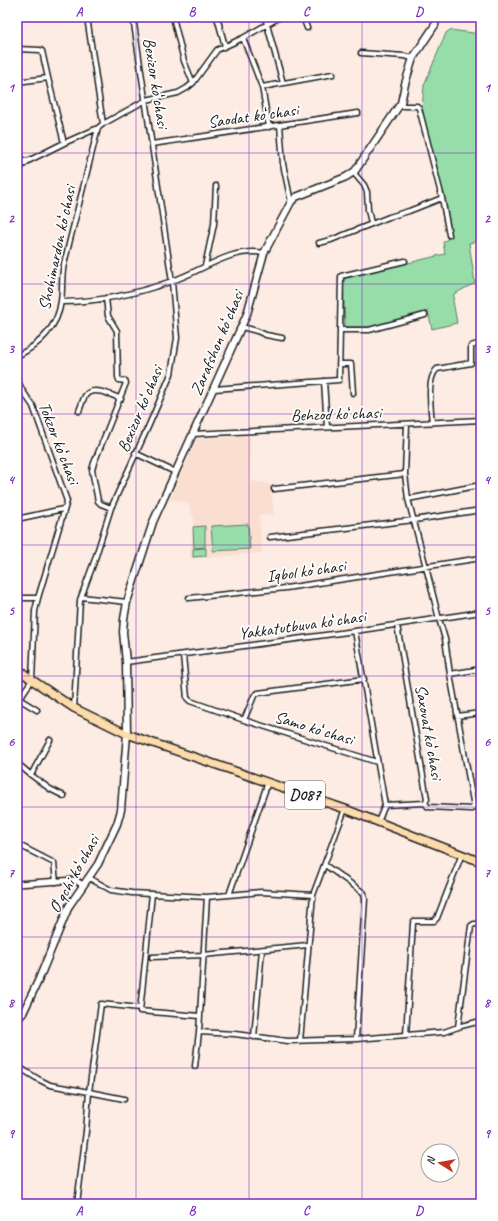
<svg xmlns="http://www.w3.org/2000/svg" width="498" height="1221" font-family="Caveat,sans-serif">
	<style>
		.built { fill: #fadfd1 }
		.green { fill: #97ddaa; stroke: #5a7c63 }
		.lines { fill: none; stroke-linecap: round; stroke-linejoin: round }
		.minor-casing { stroke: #1c1c1c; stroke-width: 7 }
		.tertiary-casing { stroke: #1c1c1c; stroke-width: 8 }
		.secondary-casing { stroke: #1c1c1c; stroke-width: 9 }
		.primary-casing { stroke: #1c1c1c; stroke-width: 10 }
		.minor { stroke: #fff; stroke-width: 4 }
		.tertiary { stroke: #fff; stroke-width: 5 }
		.secondary { stroke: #fff; stroke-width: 6 }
		.primary { stroke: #fddcac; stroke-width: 7 }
		.grid { fill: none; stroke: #7b2cbf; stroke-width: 1; stroke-opacity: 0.55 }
		.labels { text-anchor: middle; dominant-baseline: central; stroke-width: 3.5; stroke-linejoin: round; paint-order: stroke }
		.shield { fill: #fff; stroke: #606060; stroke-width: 1 }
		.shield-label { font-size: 16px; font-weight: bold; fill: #1c1c1c }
		.street-label { font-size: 17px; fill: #1c1c1c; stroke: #fff }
		.neatline { fill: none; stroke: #7b2cbf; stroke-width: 1.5 }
		.grid-label { font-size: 13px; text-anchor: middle; font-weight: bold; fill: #7b2cbf }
	</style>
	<rect width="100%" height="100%" fill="#fcece4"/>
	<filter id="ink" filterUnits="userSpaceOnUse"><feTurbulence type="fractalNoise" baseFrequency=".025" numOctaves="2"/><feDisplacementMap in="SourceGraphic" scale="8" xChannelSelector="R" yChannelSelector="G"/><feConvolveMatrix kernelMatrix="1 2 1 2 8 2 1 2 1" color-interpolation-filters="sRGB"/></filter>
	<g filter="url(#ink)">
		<path class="built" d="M 250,436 L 251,481 L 270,484 L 274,514 L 259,516 L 262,553 L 190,559 L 194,519 L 188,504 L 170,499 L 197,438 Z"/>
		<path class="green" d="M 450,30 L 481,34 L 481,240 L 469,243 L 475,283 L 454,294 L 453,301 L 457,323 L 432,329 L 428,311 L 373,327 L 345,327 L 343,279 L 445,254 L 443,242 L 448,239 L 433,159 L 422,109 L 424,85 L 446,33 Z
			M 248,524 L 250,549 L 213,551 L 211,526 Z
			M 205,526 L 205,547 L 194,548 L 193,527 Z
			M 206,548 L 206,556 L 193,557 L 193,549 Z"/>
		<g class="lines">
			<defs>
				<path id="minor" d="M 87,17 L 103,124
					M 173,17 L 184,61 L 193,83
					M 217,17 L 225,46
					M 265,17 L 283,83
					M 303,17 L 307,28
					M 243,38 L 262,87 L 269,127
					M 17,49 L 40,50 L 42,51 L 48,78
					M 361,53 L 404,56 L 413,58
					M 17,82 L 48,78 L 64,143
					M 262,87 L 333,74
					M 399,106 L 417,106 L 419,108 L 442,198 L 449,235
					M 280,125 L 283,164 L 291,202
					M 152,144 L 358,113
					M 17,159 L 28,161 L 64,143 L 98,128 L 103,124 L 146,100 L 178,93 L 187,88 L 193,83 L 217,50 L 243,38 L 280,17
					M 17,170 L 28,161
					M 353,172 L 364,185 L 367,192 L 368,210 L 371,223
					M 319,243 L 331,240 L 389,217 L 409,211 L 442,198
					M 205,266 L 214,224 L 216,186
					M 106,298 L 108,316 L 117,331 L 118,377 L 119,380 L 125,381 L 126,383 L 94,463 L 92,470 L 98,501 L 101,504 L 111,508
					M 61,302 C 99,302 136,294 172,281 C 203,271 230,247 264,253
					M 242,327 L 257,331 L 266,335 L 282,338
					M 340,330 L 369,330 L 425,315
					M 17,356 C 39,345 58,327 61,301 C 63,289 61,277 64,264 L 98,128
					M 339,364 L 351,364 L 353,393
					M 17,379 L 22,390 L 33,406 L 67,501 L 38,598 L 35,611 L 32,680 L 17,702
					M 324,381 L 327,427
					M 214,389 L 339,380 L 341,276 L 405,261
					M 79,411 C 81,407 82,401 85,396 C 92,385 112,395 121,399
					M 432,423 C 431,409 426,379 437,369 L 471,363 L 471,346 L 481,343
					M 407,424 L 405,474 L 408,499 L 426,567 L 439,619 L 445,639 L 450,674 L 474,807 L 471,809 L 428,807 L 425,803
					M 192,434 L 481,420
					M 135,453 L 175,472
					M 274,489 L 405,474
					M 408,499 L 481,485
					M 17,519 L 63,509
					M 270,537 L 414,520 L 481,510
					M 81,597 L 127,602
					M 17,598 L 38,598
					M 189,598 L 286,588 L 481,558
					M 355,631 L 385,805 L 378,822
					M 183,655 L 187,698 L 190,701 L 244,720 L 377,762
					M 126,662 L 355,631 L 481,612
					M 450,674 L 481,669
					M 19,699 L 37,710
					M 74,708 L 80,600 L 94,562 L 111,508 L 149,425 L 171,374 L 177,338 L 172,282 L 165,234 L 133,17
					M 457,716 L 481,713
					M 244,720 L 254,696 L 258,693 L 364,679
					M 50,740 L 31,775 L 50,789 L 64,796
					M 17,763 L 31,775
					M 385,805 L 425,803 L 427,799 L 397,625
					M 17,844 L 54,863 L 56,882
					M 325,865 L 364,893 L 365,899 L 356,1039
					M 89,878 L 111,890 L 132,893 L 207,897
					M 152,894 L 140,1011 L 200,1016
					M 229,895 L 268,782
					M 152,957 L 203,955 L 308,945
					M 458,1027 L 471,926 L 474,924 L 481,924
					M 199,1032 L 235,1034 L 288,1041 L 356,1039 L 444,1032 L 461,1026 L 481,1021
					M 406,1035 L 413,923 L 414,921 L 434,921 L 437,918 L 462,854
					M 254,1037 L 262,950
					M 300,1041 L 313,895
					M 17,1066 L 38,1079 L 50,1085 L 89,1092 L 101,1004 L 140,1008
					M 195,1066 L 199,1032 L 207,897 L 261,892 L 313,895 L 345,809
					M 77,1204 L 86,1131 L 89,1092 L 124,1099"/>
				<path id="tertiary" d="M 17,884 L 75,880 L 83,885"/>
				<path id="secondary" d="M 17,1020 L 23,1013 L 39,979 L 69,906 L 98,864 L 117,824 L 121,810 L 127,734 L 126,662 L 123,632 L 124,619 L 127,602 L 153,522 L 247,314 L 264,253 L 291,202 L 296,197 L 346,177 L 355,171 L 401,103 L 405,84 L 413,58 L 435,25 L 437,17"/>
				<path id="primary" d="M 17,668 L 32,680 L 74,708 L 127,734 L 345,809 L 481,862"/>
			</defs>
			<use href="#minor" class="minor-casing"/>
			<use href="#tertiary" class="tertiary-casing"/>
			<use href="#secondary" class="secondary-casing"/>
			<use href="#primary" class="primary-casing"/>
			<use href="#minor" class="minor"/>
			<use href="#tertiary" class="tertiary"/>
			<use href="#secondary" class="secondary"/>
			<use href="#primary" class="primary"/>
		</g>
	</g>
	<path class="grid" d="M 136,17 L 136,1204M 249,17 L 249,1204M 362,17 L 362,1204M 17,153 L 481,153M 17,284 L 481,284M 17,414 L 481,414M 17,545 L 481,545M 17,676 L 481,676M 17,807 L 481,807M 17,937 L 481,937M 17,1068 L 481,1068"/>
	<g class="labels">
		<rect class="shield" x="285" y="781" width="40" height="28" rx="3"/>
		<g class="shield-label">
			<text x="305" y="795">D087</text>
		</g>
		<g class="street-label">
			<text transform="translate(156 83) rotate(81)">Bexizor koʻchasi</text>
			<text transform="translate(253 116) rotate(-8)">Saodat koʻchasi</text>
			<text transform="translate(57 248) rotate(-78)">Shohimardon koʻchasi</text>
			<text transform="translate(217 343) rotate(-67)">Zarafshon koʻchasi</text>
			<text transform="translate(140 409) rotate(-67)">Bexizor koʻchasi</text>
			<text transform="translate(336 414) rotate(-2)">Behzod koʻchasi</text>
			<text transform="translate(59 443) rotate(69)">Tokzor koʻchasi</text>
			<text transform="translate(306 571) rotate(-8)">Iqbol koʻchasi</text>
			<text transform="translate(302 625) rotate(-8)">Yakkatutbuva koʻchasi</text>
			<text transform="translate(314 728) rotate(17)">Samo koʻchasi</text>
			<text transform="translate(429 732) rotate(80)">Saxovat koʻchasi</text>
			<text transform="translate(74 874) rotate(-61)">Oʻqchi koʻchasi</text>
		</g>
	</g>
	<rect width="498" height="1221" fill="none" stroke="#fff" stroke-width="44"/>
	<g transform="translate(440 1163) rotate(281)"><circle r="19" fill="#ffffff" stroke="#a4a4a4"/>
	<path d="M0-3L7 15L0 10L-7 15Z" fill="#c8321e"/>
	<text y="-6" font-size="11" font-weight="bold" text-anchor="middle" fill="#1c1c1c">N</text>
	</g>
	<rect x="22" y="22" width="454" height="1177" class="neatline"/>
	<g class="grid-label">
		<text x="79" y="16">A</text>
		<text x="192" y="16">B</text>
		<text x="306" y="16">C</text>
		<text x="419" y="16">D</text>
		<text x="11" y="92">1</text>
		<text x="487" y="92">1</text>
		<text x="11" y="223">2</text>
		<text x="487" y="223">2</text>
		<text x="11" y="353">3</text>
		<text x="487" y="353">3</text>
		<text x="11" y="484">4</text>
		<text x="487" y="484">4</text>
		<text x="11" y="615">5</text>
		<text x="487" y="615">5</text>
		<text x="11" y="746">6</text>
		<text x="487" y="746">6</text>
		<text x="11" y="877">7</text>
		<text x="487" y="877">7</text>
		<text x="11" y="1007">8</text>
		<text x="487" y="1007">8</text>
		<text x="11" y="1138">9</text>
		<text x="487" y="1138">9</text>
		<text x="79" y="1215">A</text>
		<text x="192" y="1215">B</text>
		<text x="306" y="1215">C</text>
		<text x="419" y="1215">D</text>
	</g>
</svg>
